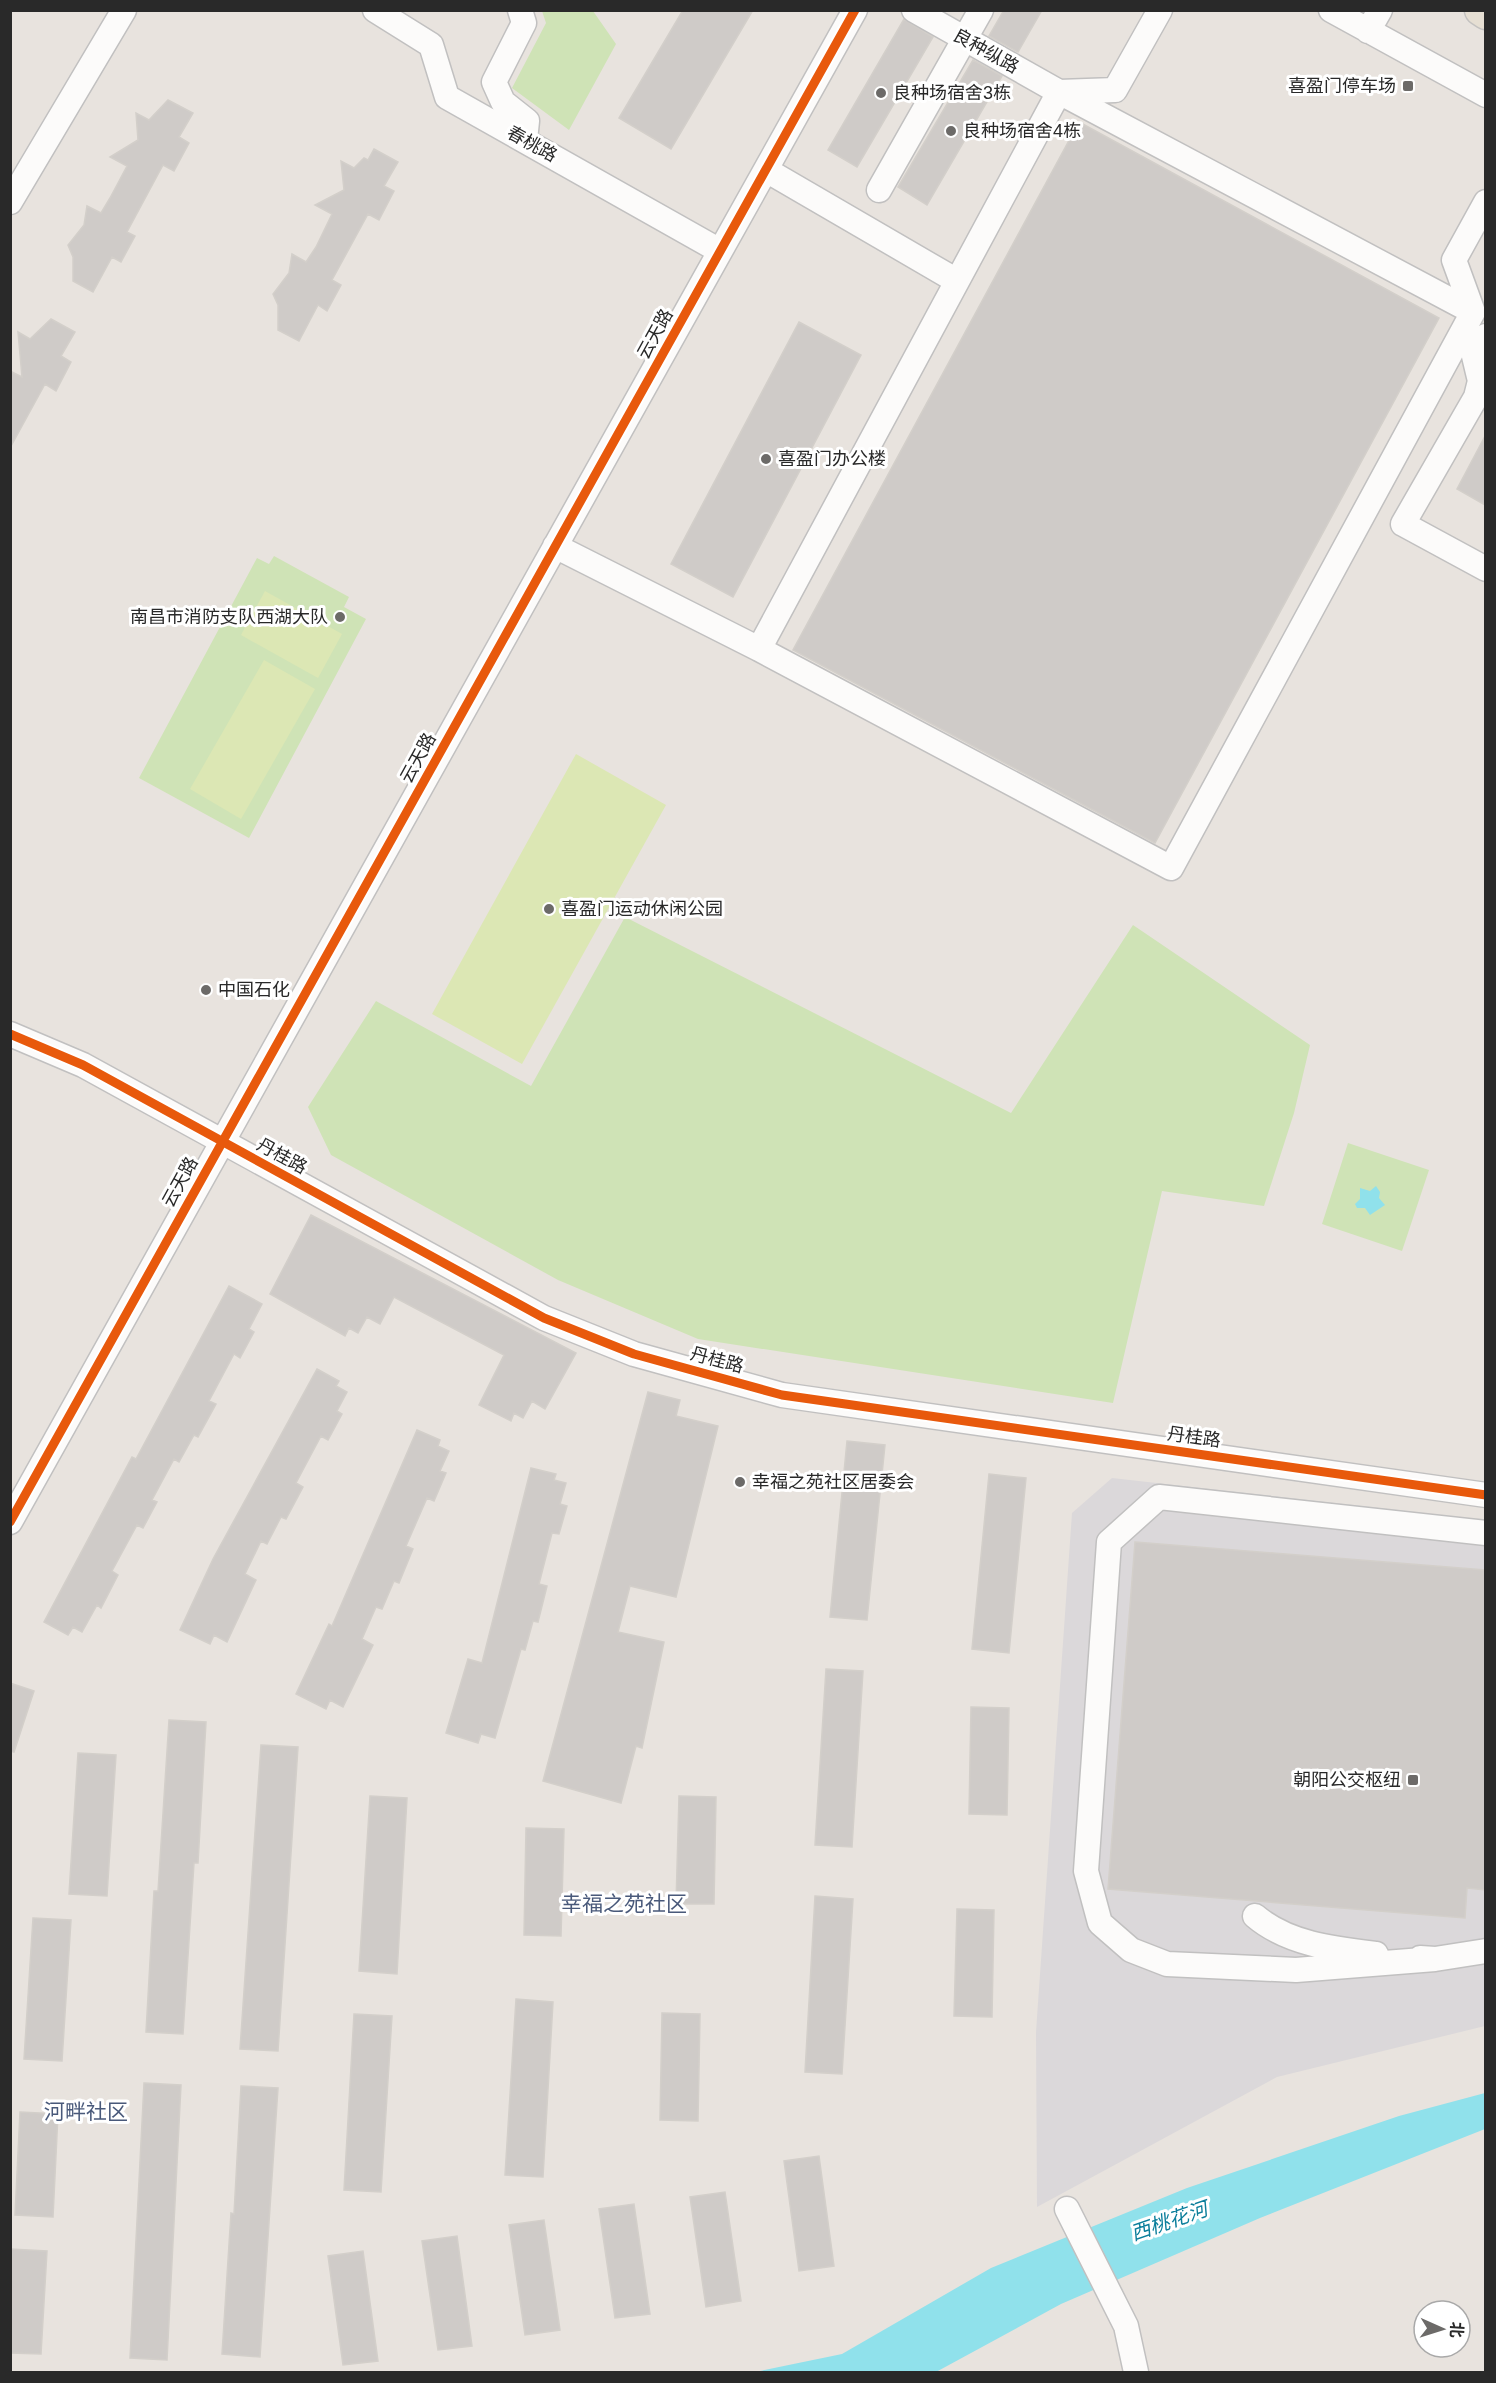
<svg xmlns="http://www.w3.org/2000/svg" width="1496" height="2383" font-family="Arial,'Noto Sans SC',sans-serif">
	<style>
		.industrial { fill: #dbd8da }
		.green { fill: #cfe3b6 }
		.pitch { fill: #dce7b4 }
		.water { fill: #90e1eb }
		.building { fill: #cfcbc8; stroke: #d3cfca; stroke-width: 1.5 }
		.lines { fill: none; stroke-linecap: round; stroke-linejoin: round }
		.minor-casing { stroke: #c1c0c0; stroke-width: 27 }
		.major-casing { stroke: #c4c2c0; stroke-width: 33 }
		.minor { stroke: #fcfbfa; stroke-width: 24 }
		.major { stroke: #e6dfd3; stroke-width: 30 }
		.cycleway-casing { stroke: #fff; stroke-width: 13 }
		.cycleway { stroke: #e8590c; stroke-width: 9 }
		.poi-dot { fill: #6c6a68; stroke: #fff; stroke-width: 2 }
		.labels { text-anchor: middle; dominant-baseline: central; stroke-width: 6; stroke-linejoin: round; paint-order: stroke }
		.street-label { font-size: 18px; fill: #292929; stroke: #fff }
		.poi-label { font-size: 18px; fill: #292929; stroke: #fff; text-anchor: start }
		.water-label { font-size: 20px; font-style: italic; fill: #0b7e9b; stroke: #fff }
		.quarter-label { font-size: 21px; fill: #49597a; stroke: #fff }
	</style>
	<rect width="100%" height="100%" fill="#e8e3de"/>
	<path class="industrial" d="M 1112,1478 L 1485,1520 L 1485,2026 L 1277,2077 L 1037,2207 L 1036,2032 L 1072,1513 Z"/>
	<path class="green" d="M 542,11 L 593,11 L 616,44 L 569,130 L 512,88 L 546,23 Z
		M 274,556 L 349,597 L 344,607 L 366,619 L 249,838 L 139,778 L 257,558 L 269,564 Z
		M 625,917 L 1011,1113 L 1133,925 L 1310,1045 L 1294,1113 L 1264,1206 L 1162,1191 L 1113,1403 L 698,1339 L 558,1280 L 331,1155 L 308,1107 L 376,1001 L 531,1086 Z
		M 1348,1143 L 1429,1170 L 1402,1251 L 1322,1224 Z"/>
	<path class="pitch" d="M 265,591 L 342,634 L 318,678 L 241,635 Z
		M 264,660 L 315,689 L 241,819 L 190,789 Z
		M 576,754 L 666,805 L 522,1064 L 432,1014 Z"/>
	<path class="water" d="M 1376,1186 L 1380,1192 L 1379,1198 L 1385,1205 L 1370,1215 L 1365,1208 L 1357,1208 L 1355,1204 L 1360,1199 L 1360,1188 L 1370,1191 Z
		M 1485,2093 L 1485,2129 L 1260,2218 L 1061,2304 L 936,2372 L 755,2372 L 842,2354 L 991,2268 L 1187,2188 L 1399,2116 Z"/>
	<path class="building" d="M 683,10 L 753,10 L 671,149 L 619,118 Z
		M 1004,10 L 1042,10 L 1018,52 L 989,36 Z
		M 904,19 L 933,37 L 857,167 L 828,150 Z
		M 973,60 L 1002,76 L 927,205 L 898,187 Z
		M 168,100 L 193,113 L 179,137 L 189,143 L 174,171 L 163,165 L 127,232 L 135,236 L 121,262 L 112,257 L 93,292 L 73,281 L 73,257 L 68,245 L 84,225 L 87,206 L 101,213 L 110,198 L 127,166 L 110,157 L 138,140 L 136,113 L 149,120 Z
		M 1079,122 L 1439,318 L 1155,843 L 793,650 Z
		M 374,149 L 398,162 L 384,186 L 394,191 L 379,220 L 368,214 L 332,280 L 341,285 L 327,311 L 318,305 L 299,341 L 278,330 L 278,305 L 273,294 L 289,273 L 292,254 L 306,262 L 316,247 L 332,214 L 315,205 L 344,190 L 341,161 L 354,168 L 364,158 L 368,160 Z
		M 51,319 L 75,332 L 61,356 L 71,362 L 56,391 L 45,384 L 10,448 L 10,371 L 22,377 L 18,332 L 30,339 Z
		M 799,322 L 861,355 L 733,597 L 671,564 Z
		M 1485,436 L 1485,505 L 1457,489 Z
		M 311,1215 L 576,1353 L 545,1409 L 532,1401 L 523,1418 L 514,1413 L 511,1421 L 479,1405 L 504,1355 L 394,1297 L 380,1324 L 367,1317 L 358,1333 L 349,1328 L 345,1336 L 270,1294 Z
		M 229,1286 L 262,1304 L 249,1329 L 254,1332 L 240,1358 L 234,1354 L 209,1401 L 216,1404 L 198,1437 L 194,1435 L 179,1462 L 174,1459 L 152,1500 L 157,1502 L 143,1528 L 137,1525 L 112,1571 L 118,1575 L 101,1608 L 97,1605 L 82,1632 L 73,1627 L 68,1635 L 44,1622 L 132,1457 L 136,1459 Z
		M 317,1369 L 339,1381 L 336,1386 L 347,1392 L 337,1411 L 342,1414 L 328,1440 L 321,1436 L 296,1483 L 303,1487 L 286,1519 L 281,1517 L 267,1544 L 261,1541 L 245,1574 L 256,1580 L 227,1642 L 214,1635 L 210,1644 L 180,1630 L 213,1559 Z
		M 648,1392 L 680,1400 L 676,1416 L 718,1426 L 676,1597 L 630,1586 L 618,1632 L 664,1642 L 642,1748 L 636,1746 L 621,1803 L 543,1781 Z
		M 417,1430 L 440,1440 L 438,1446 L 449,1451 L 440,1471 L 446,1473 L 434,1501 L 427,1498 L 406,1546 L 413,1549 L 399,1583 L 394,1581 L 382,1609 L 376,1607 L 362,1639 L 373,1645 L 343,1707 L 330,1700 L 326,1709 L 296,1694 L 329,1624 L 332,1626 Z
		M 847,1441 L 885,1445 L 867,1620 L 830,1617 Z
		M 531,1468 L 556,1474 L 554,1480 L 566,1483 L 560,1504 L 567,1506 L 559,1534 L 552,1533 L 539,1584 L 547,1586 L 538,1622 L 533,1621 L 525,1650 L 521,1649 L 495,1738 L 481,1734 L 478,1743 L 446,1733 L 468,1659 L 482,1663 Z
		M 989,1474 L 1026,1478 L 1009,1653 L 972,1649 Z
		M 1135,1542 L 1485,1570 L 1485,1890 L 1467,1888 L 1465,1918 L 1108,1889 Z
		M 826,1669 L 863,1671 L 852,1847 L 815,1845 Z
		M 10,1683 L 34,1691 L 14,1752 L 10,1751 Z
		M 971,1707 L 1009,1708 L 1007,1815 L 969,1814 Z
		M 169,1720 L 206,1722 L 198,1863 L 194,1863 L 183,2034 L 146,2032 L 154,1891 L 158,1891 Z
		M 261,1745 L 298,1747 L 278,2051 L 240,2049 Z
		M 78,1753 L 116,1755 L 107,1896 L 69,1894 Z
		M 370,1796 L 407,1798 L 397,1974 L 359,1971 Z
		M 679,1796 L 716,1797 L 714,1904 L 676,1904 Z
		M 526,1828 L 564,1829 L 561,1936 L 524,1935 Z
		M 815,1896 L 853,1899 L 842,2074 L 805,2072 Z
		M 957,1909 L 994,1910 L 992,2017 L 954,2016 Z
		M 33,1918 L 71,1920 L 62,2061 L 24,2059 Z
		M 516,1999 L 553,2002 L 543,2177 L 505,2175 Z
		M 662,2013 L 700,2014 L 698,2121 L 660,2120 Z
		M 354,2014 L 392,2016 L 381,2192 L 344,2190 Z
		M 144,2083 L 181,2085 L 167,2360 L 130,2358 Z
		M 241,2086 L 278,2088 L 260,2357 L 222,2354 L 231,2213 L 234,2214 Z
		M 20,2112 L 58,2114 L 53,2217 L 15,2215 Z
		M 819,2156 L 834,2266 L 799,2271 L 784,2161 Z
		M 725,2192 L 741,2301 L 706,2307 L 690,2197 Z
		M 634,2204 L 650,2314 L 615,2318 L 599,2209 Z
		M 544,2220 L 560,2330 L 525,2335 L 509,2225 Z
		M 457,2236 L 472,2346 L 438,2350 L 422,2241 Z
		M 10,2249 L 47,2251 L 41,2354 L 10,2353 Z
		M 363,2251 L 378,2361 L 343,2365 L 328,2256 Z"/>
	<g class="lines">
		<defs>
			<path id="minor" d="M 375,10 L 431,45 L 447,97 L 720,251
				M 520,10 L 524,23 L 494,82 L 503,102 L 527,121 L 525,140
				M 914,10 L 1059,92 L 1473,312
				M 1160,10 L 1115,90 L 1059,92 L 759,649 L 1171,868 L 1473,312 L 1454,260 L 1486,202
				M 1331,10 L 1486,95
				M 1368,31 L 1380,10
				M 766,170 L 957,281
				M 879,190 L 981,10
				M 10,202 L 124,10
				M 1486,336 L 1474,356 L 1480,381 L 1476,397 L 1403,524 L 1486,569
				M 555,546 L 759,649
				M 10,1034 L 83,1065 L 544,1318 L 634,1354 L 782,1395 L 1486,1495
				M 10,1522 L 855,10
				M 1255,1916 C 1288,1944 1334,1949 1376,1954
				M 1420,1958 L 1435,1959 L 1486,1951
				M 1435,1959 L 1296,1970 L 1167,1964 L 1131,1950 L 1100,1923 L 1086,1871 L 1109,1542 L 1159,1497 L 1486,1533
				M 1067,2209 L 1126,2326 L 1136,2372"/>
			<path id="major" d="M 1480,10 L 1486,14"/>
		</defs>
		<use href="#minor" class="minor-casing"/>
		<use href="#major" class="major-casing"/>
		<use href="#minor" class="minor"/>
		<use href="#major" class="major"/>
		<defs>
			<path id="cycleway" d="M 10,1034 L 83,1065 L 544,1318 L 634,1354 L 782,1395 L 1486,1495
				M 10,1522 L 855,10"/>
		</defs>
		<use href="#cycleway" class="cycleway-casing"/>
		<use href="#cycleway" class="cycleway"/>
	</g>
	<g class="poi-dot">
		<rect x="1402" y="80" width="12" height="12" rx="3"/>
		<circle cx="881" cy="93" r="6"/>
		<circle cx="951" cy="131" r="6"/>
		<circle cx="766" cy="459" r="6"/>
		<circle cx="340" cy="617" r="6"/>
		<circle cx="549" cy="909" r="6"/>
		<circle cx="206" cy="990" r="6"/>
		<circle cx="740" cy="1482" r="6"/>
		<rect x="1407" y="1774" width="12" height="12" rx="3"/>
	</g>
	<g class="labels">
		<g class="street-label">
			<text transform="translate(986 51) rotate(29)">良种纵路</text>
			<text transform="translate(532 144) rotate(29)">春桃路</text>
			<text transform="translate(655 334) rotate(-61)">云天路</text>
			<text transform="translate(418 758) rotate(-61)">云天路</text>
			<text transform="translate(282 1156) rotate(29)">丹桂路</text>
			<text transform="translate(180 1182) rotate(-61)">云天路</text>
			<text transform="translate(717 1360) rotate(15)">丹桂路</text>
			<text transform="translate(1194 1437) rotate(8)">丹桂路</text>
		</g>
		<g class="poi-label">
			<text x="1396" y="86" text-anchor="end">喜盈门停车场</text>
			<text x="893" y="93">良种场宿舍3栋</text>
			<text x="963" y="131">良种场宿舍4栋</text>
			<text x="778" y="459">喜盈门办公楼</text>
			<text x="328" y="617" text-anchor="end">南昌市消防支队西湖大队</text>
			<text x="561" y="909">喜盈门运动休闲公园</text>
			<text x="218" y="990">中国石化</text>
			<text x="752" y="1482">幸福之苑社区居委会</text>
			<text x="1401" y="1780" text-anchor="end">朝阳公交枢纽</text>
		</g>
		<g class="water-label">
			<text transform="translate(1169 2221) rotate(-19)">西桃花河</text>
		</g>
		<g class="quarter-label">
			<text x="624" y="1903">幸福之苑社区</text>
			<text x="86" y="2111">河畔社区</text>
		</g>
	</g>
	<rect width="1496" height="2383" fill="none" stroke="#292929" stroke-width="24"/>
	<g transform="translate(1442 2329) rotate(93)"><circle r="28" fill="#ffffff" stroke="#a9a9a9" stroke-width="1.5"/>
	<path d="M0-4.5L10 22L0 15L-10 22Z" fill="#6c6a68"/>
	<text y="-9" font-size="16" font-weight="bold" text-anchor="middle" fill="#292929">北</text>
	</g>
</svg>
